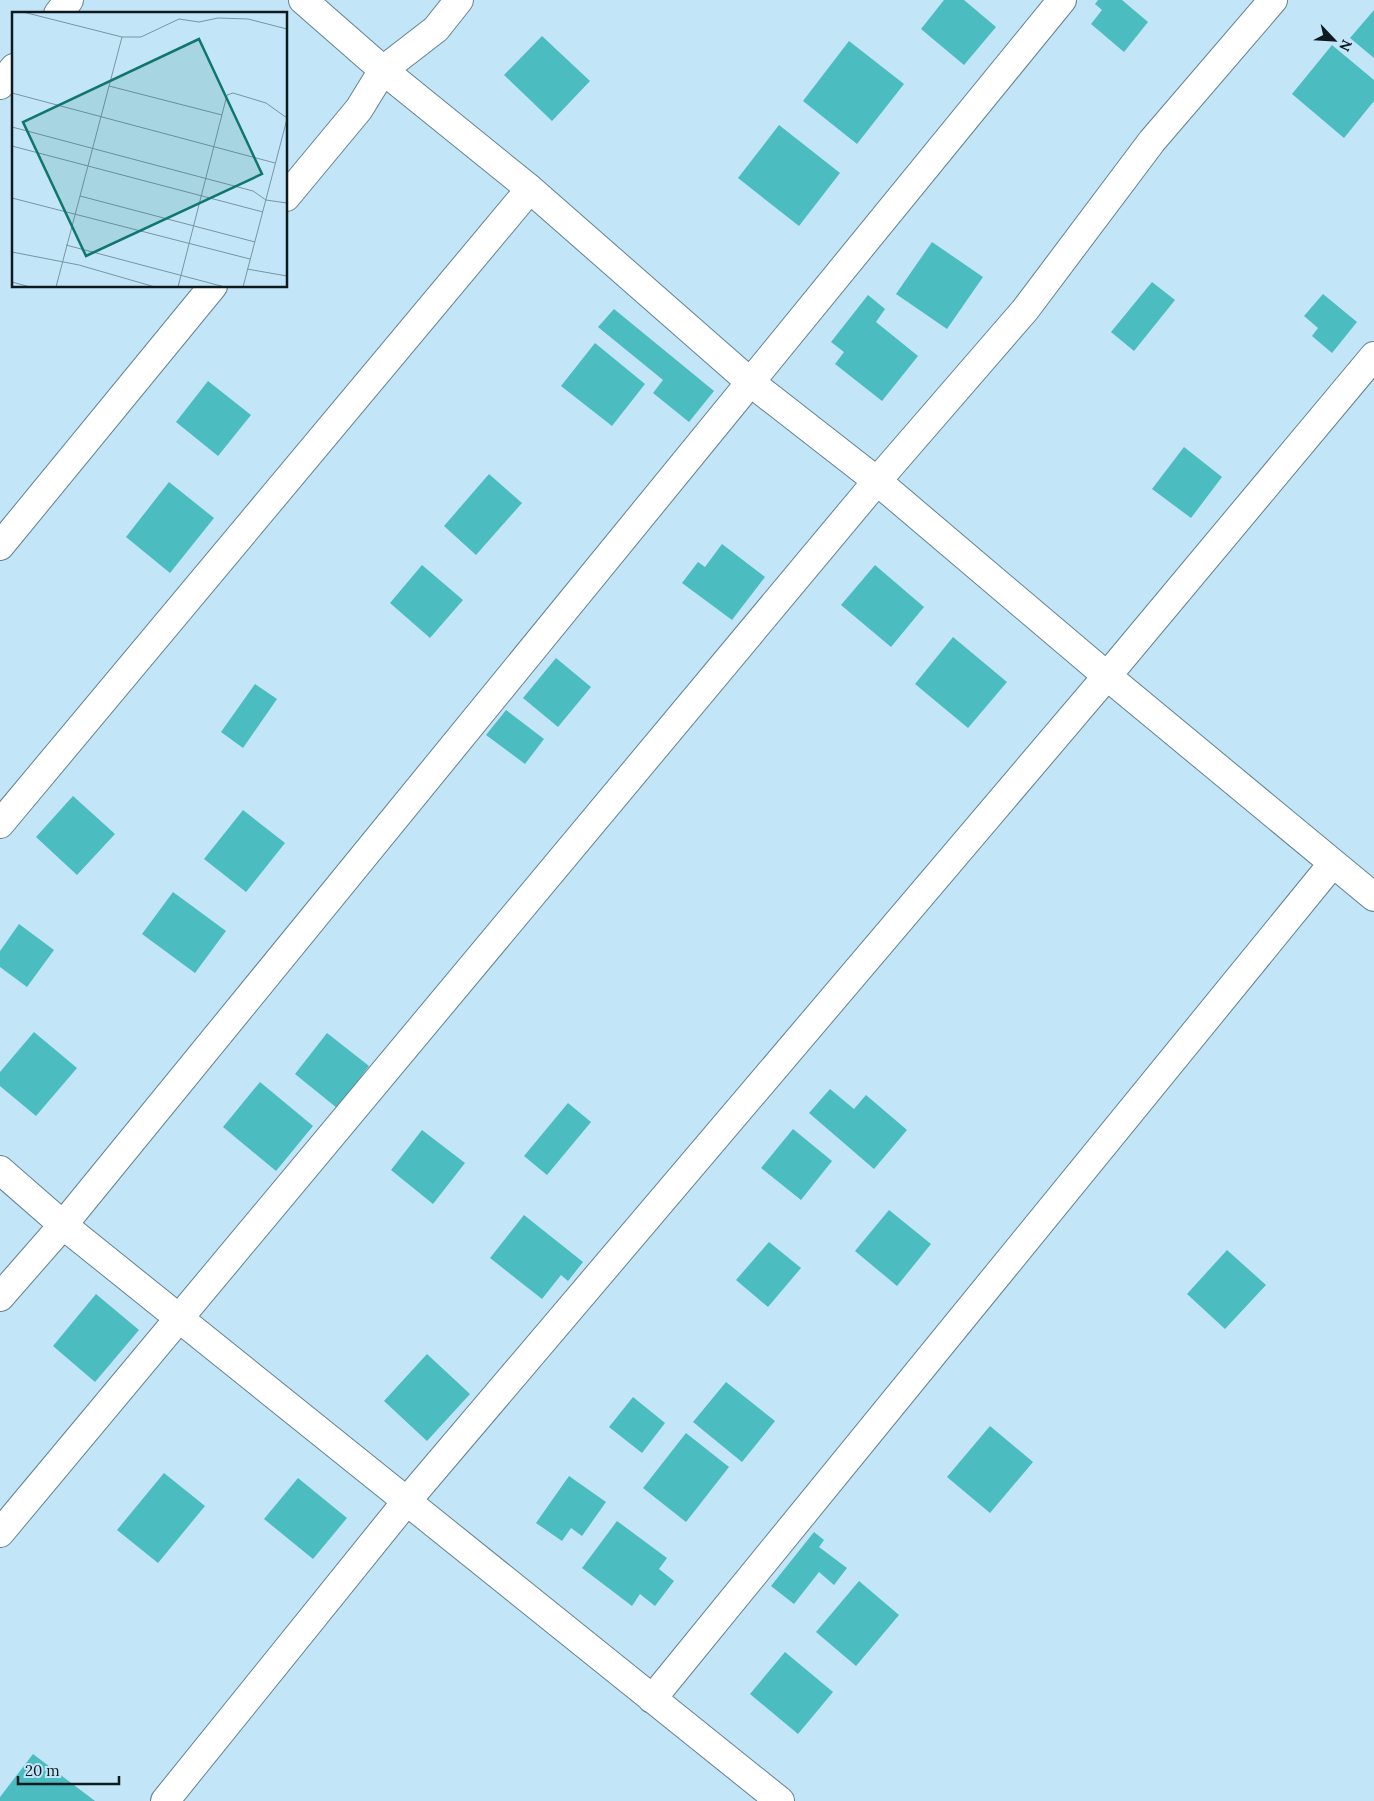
<svg xmlns="http://www.w3.org/2000/svg" width="1374" height="1801" font-family="Lora,serif">
	<style>
		.building { fill: #4bbcc0 }
		.lines { fill: none; stroke-linecap: round; stroke-linejoin: round }
		.minor-casing { stroke: #628291; stroke-width: 30 }
		.minor { stroke: #fff; stroke-width: 28 }
		.inset-road { fill: none; stroke: #7a94a1; stroke-width: 1 }
		.view { fill: #0f766e; fill-opacity: 0.15; stroke: #0f766e; stroke-width: 2.5 }
		.inset-edge { fill: none; stroke: #0d1a20; stroke-width: 2.5 }
	</style>
	<rect width="100%" height="100%" fill="#c2e6f7"/>
	<path class="building" d="M 944,0 L 964,0 L 996,27 L 964,65 L 921,29 Z
		M 1098,0 L 1122,0 L 1148,22 L 1124,52 L 1091,24 L 1102,10 L 1095,4 Z
		M 1374,10 L 1374,58 L 1350,38 Z
		M 542,36 L 590,81 L 552,121 L 504,75 Z
		M 849,41 L 904,84 L 857,144 L 803,101 Z
		M 1332,45 L 1374,80 L 1374,101 L 1344,138 L 1292,94 Z
		M 779,125 L 840,173 L 799,226 L 738,178 Z
		M 932,242 L 983,277 L 947,329 L 896,294 Z
		M 1152,282 L 1175,300 L 1134,351 L 1111,332 Z
		M 1323,294 L 1357,322 L 1332,353 L 1312,336 L 1318,328 L 1304,316 Z
		M 868,295 L 885,309 L 876,322 L 918,356 L 882,401 L 835,364 L 844,352 L 831,342 Z
		M 614,309 L 714,391 L 689,422 L 653,393 L 663,380 L 598,327 Z
		M 595,343 L 645,384 L 612,426 L 561,386 Z
		M 208,381 L 251,415 L 218,456 L 176,422 Z
		M 1184,447 L 1222,477 L 1191,518 L 1152,489 Z
		M 489,474 L 522,503 L 476,555 L 444,526 Z
		M 169,482 L 214,518 L 170,573 L 126,537 Z
		M 722,544 L 765,577 L 732,620 L 682,583 L 698,562 L 705,567 Z
		M 422,565 L 463,600 L 430,638 L 390,603 Z
		M 875,565 L 924,607 L 891,647 L 841,605 Z
		M 953,637 L 1007,682 L 968,728 L 915,684 Z
		M 556,658 L 591,687 L 558,727 L 523,698 Z
		M 255,684 L 277,699 L 243,748 L 221,732 Z
		M 506,710 L 544,739 L 525,764 L 486,735 Z
		M 73,796 L 115,834 L 77,875 L 36,837 Z
		M 243,810 L 285,843 L 246,892 L 204,859 Z
		M 173,892 L 226,931 L 195,973 L 142,934 Z
		M 19,924 L 54,950 L 27,987 L 0,967 L 0,951 Z
		M 34,1032 L 77,1068 L 36,1116 L 0,1086 L 0,1072 Z
		M 327,1033 L 369,1066 L 337,1108 L 295,1074 Z
		M 260,1082 L 313,1126 L 276,1171 L 223,1127 Z
		M 830,1089 L 854,1109 L 866,1095 L 907,1130 L 874,1169 L 809,1113 Z
		M 568,1103 L 591,1122 L 547,1175 L 524,1156 Z
		M 793,1129 L 832,1161 L 801,1200 L 761,1168 Z
		M 422,1130 L 465,1163 L 433,1204 L 391,1170 Z
		M 889,1210 L 931,1244 L 897,1286 L 855,1251 Z
		M 524,1215 L 583,1262 L 568,1281 L 561,1275 L 542,1299 L 490,1258 Z
		M 769,1242 L 801,1268 L 768,1307 L 736,1280 Z
		M 1227,1250 L 1266,1285 L 1225,1329 L 1187,1294 Z
		M 96,1294 L 139,1330 L 95,1382 L 53,1346 Z
		M 427,1354 L 470,1394 L 427,1441 L 384,1401 Z
		M 726,1382 L 775,1421 L 742,1462 L 693,1422 Z
		M 633,1397 L 665,1423 L 642,1453 L 609,1427 Z
		M 990,1426 L 1033,1462 L 990,1513 L 947,1477 Z
		M 686,1433 L 729,1467 L 686,1522 L 643,1488 Z
		M 164,1473 L 205,1506 L 158,1563 L 117,1530 Z
		M 569,1476 L 606,1502 L 582,1536 L 571,1528 L 562,1541 L 536,1523 Z
		M 298,1478 L 347,1518 L 313,1559 L 264,1519 Z
		M 617,1521 L 667,1558 L 659,1569 L 674,1581 L 655,1606 L 640,1594 L 632,1606 L 582,1568 Z
		M 814,1532 L 824,1540 L 819,1547 L 847,1568 L 834,1585 L 819,1572 L 794,1604 L 771,1586 Z
		M 859,1581 L 899,1615 L 856,1666 L 816,1632 Z
		M 785,1652 L 833,1692 L 798,1734 L 750,1694 Z
		M 33,1754 L 95,1801 L 0,1801 L 0,1797 Z"/>
	<g class="lines">
		<defs>
			<path id="minor" d="M 303,0 L 383,70 L 530,189 L 750,382 L 877,481 L 1107,676 L 1374,897
				M 58,14 L 69,0
				M 0,85 L 14,68
				M 286,197 L 359,109 L 383,70 L 436,29 L 459,0
				M 0,546 L 213,286
				M 0,824 L 530,189
				M 0,1170 L 63,1225 L 780,1801
				M 0,1297 L 63,1225 L 1062,0
				M 0,1533 L 877,481 L 1025,310 L 1152,141 L 1273,0
				M 652,1699 L 1333,863
				M 165,1801 L 406,1502 L 1107,676 L 1374,356"/>
		</defs>
		<use href="#minor" class="minor-casing"/>
		<use href="#minor" class="minor"/>
	</g>
	<g transform="translate(12 12)">
		<rect width="275" height="275" fill="#c2e6f7"/>
		<path class="inset-road" d="M 11,0 L 110,25 L 129,25 L 167,7 L 187,10 L 206,6 L 236,7 L 275,17M 97,74 L 210,103M 0,81 L 263,151M 0,115 L 241,179 L 254,188 L 275,191M 0,134 L 251,200M 68,184 L 243,230M 0,186 L 238,247M 54,233 L 213,275M 0,240 L 67,253 L 143,275M 235,257 L 275,264M 0,270 L 18,275M 44,275 L 110,25M 166,275 L 215,83 L 221,81 L 254,91 L 275,106M 231,275 L 275,107"/>
		<path class="view" d="M 187,27 L 250,162 L 74,244 L 11,110 Z"/>
		<rect width="275" height="275" class="inset-edge"/>
	</g>
	<g transform="translate(1334 40) rotate(115)" stroke="#c2e6f7" stroke-width="4" paint-order="stroke">
	<path d="M0-4L9 19L0 12L-9 19Z" fill="#0d1a20"/>
	<text y="-8" font-size="14" font-weight="bold" text-anchor="middle" fill="#0d1a20">N</text>
	</g>
	<path d="M18 1776v8h101v-8" fill="none" stroke="#0d1a20" stroke-width="2.5"/>
	<text x="25" y="1776" font-size="15" fill="#0d1a20" stroke="#c2e6f7" stroke-width="4" paint-order="stroke">20 m</text>
</svg>
